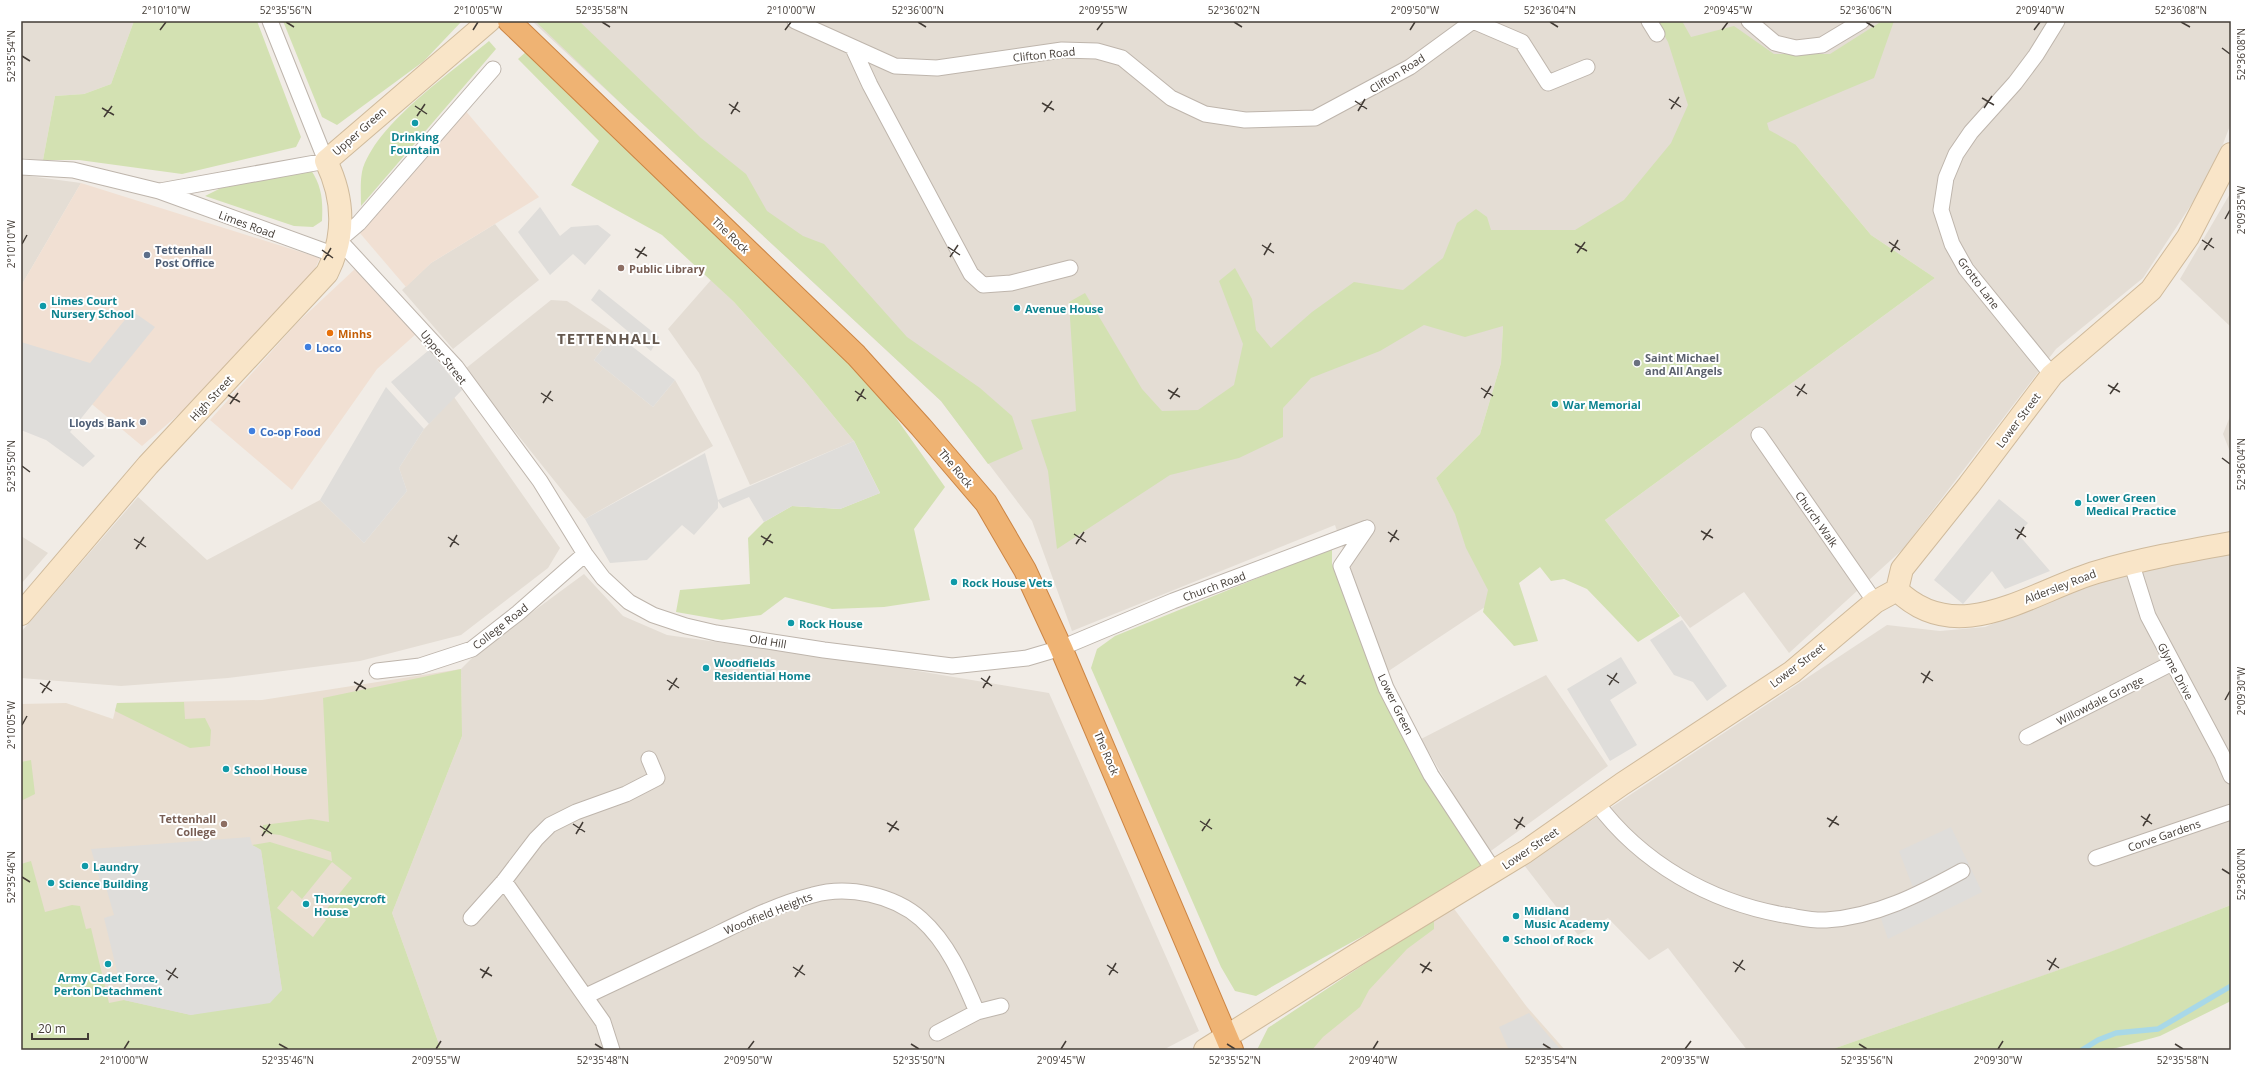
<svg xmlns="http://www.w3.org/2000/svg" width="2252" height="1071" font-family="'Open Sans',sans-serif">
	<style>
		.residential { fill: #e4ddd4 }
		.commercial { fill: #f1e0d3 }
		.education { fill: #e9ded1 }
		.green { fill: #d3e1b2; fill-rule: evenodd }
		.parking { fill: #dfddda }
		.lines { fill: none; stroke-linecap: round; stroke-linejoin: round }
		.stream { stroke: #a8d8e8; stroke-width: 5.5 }
		.street-casing { stroke: #beb5ac; stroke-width: 17 }
		.secondary-casing { stroke: #cfba9c; stroke-width: 24 }
		.highway-casing { stroke: #cc8544; stroke-width: 24 }
		.street { stroke: #fff; stroke-width: 15 }
		.secondary { stroke: #f9e5c8; stroke-width: 22 }
		.highway { stroke: #efb373; stroke-width: 22 }
		.ticks { fill: none; stroke: #433c36; stroke-width: 1.5 }
		.culture-dot { fill: #0f9aa8; stroke: #fff; stroke-width: 1.5 }
		.service-dot { fill: #5c6f8a; stroke: #fff; stroke-width: 1.5 }
		.education-dot { fill: #8d6e63; stroke: #fff; stroke-width: 1.5 }
		.food-dot { fill: #e8710a; stroke: #fff; stroke-width: 1.5 }
		.shop-dot { fill: #3f7fe0; stroke: #fff; stroke-width: 1.5 }
		.worship-dot { fill: #6b7280; stroke: #fff; stroke-width: 1.5 }
		.labels { text-anchor: middle; dominant-baseline: central; stroke-width: 4; stroke-linejoin: round; paint-order: stroke }
		.street-label { font-size: 11px; fill: #433c36; stroke: #fff }
		.culture-label { font-size: 11px; font-weight: bold; fill: #0d838f; stroke: #fff; text-anchor: start }
		.service-label { font-size: 11px; font-weight: bold; fill: #4e5e75; stroke: #fff; text-anchor: start }
		.education-label { font-size: 11px; font-weight: bold; fill: #785e54; stroke: #fff; text-anchor: start }
		.food-label { font-size: 11px; font-weight: bold; fill: #c56008; stroke: #fff; text-anchor: start }
		.shop-label { font-size: 11px; font-weight: bold; fill: #366cbe; stroke: #fff; text-anchor: start }
		.worship-label { font-size: 11px; font-weight: bold; fill: #5b616d; stroke: #fff; text-anchor: start }
		.district-label { font-size: 15px; font-weight: bold; letter-spacing: 1px; fill: #65584e; stroke: #fff }
		.neatline { fill: none; stroke: #433c36; stroke-width: 1.5 }
		.ticks-label { font-size: 10px; text-anchor: middle; fill: #433c36 }
	</style>
	<rect width="100%" height="100%" fill="#f1ece6"/>
	<path class="residential" d="M 21,21 L 134,21 L 111,84 L 84,94 L 55,96 L 43,160 L 21,158 Z
		M 532,21 L 2231,21 L 2231,123 L 2212,173 L 2143,278 L 2056,349 L 1903,549 L 1789,653 L 1744,592 L 1690,628 L 1605,520 L 1935,278 L 1871,235 L 1796,145 L 1503,326 L 1501,363 L 1480,434 L 1436,478 L 1500,597 L 1384,674 L 1335,525 L 1072,631 L 1032,521 L 941,401 Z
		M 21,175 L 81,183 L 21,286 Z
		M 2231,192 L 2231,327 L 2180,279 Z
		M 495,224 L 539,280 L 453,349 L 402,290 L 431,263 Z
		M 711,280 L 734,302 L 804,380 L 854,441 L 750,485 L 699,373 L 668,329 Z
		M 551,300 L 567,301 L 615,333 L 594,360 L 653,407 L 675,380 L 713,446 L 585,519 L 465,369 Z
		M 454,397 L 560,548 L 548,568 L 461,635 L 360,661 L 228,678 L 121,686 L 21,678 L 21,632 L 138,497 L 207,560 L 320,500 L 364,543 L 407,491 L 399,468 L 424,429 Z
		M 2231,414 L 2231,454 L 2223,434 Z
		M 21,536 L 48,553 L 21,584 Z
		M 2231,552 L 2231,905 L 2111,952 L 1830,1050 L 1747,1050 L 1668,948 L 1649,960 L 1608,918 L 1578,935 L 1524,865 L 1887,625 L 1940,631 L 1985,627 L 2101,580 Z
		M 584,574 L 623,616 L 667,635 L 882,665 L 1049,693 L 1199,1031 L 1163,1050 L 441,1050 L 392,913 L 462,736 L 461,669 L 478,652 Z
		M 1546,675 L 1608,766 L 1488,853 L 1421,739 Z"/>
	<path class="commercial" d="M 464,109 L 539,197 L 431,263 L 406,287 L 359,232 Z
		M 81,183 L 320,258 L 312,275 L 193,402 L 142,446 L 75,390 L 21,351 L 21,286 Z
		M 356,268 L 417,333 L 377,369 L 292,490 L 210,420 L 297,323 Z"/>
	<path class="education" d="M 461,669 L 462,736 L 392,913 L 441,1050 L 21,1050 L 21,704 L 66,703 L 113,719 L 117,703 L 262,700 Z
		M 1452,906 L 1527,1007 L 1565,1050 L 1257,1050 L 1268,1028 Z"/>
	<path class="green" d="M 134,21 L 257,21 L 301,137 L 296,147 L 182,174 L 79,160 L 43,160 L 55,96 L 84,94 L 111,84 Z
		M 283,21 L 462,21 L 424,61 L 337,125 L 322,117 Z
		M 535,21 L 579,21 L 701,138 L 746,174 L 767,211 L 803,236 L 824,244 L 907,337 L 980,388 L 1012,416 L 1023,449 L 988,464 L 941,401 L 631,113 Z
		M 1656,21 L 1682,21 L 1691,37 L 1734,26 L 1774,54 L 1830,54 L 1882,21 L 1894,21 L 1874,78 L 1767,123 L 1769,130 L 1796,145 L 1871,235 L 1935,278 L 1605,520 L 1680,616 L 1638,642 L 1587,589 L 1564,579 L 1551,581 L 1540,567 L 1519,583 L 1538,641 L 1514,646 L 1483,612 L 1488,590 L 1466,548 L 1455,514 L 1436,478 L 1480,434 L 1501,363 L 1503,326 L 1465,337 L 1424,325 L 1380,351 L 1311,378 L 1283,408 L 1283,437 L 1239,458 L 1170,475 L 1057,549 L 1048,471 L 1031,420 L 1076,411 L 1069,302 L 1085,293 L 1142,389 L 1162,411 L 1198,410 L 1234,385 L 1243,344 L 1219,281 L 1235,268 L 1252,299 L 1256,330 L 1271,348 L 1312,312 L 1354,282 L 1403,290 L 1443,258 L 1457,223 L 1476,209 L 1487,217 L 1491,230 L 1575,230 L 1624,200 L 1671,143 L 1688,105 L 1668,42 Z
		M 489,41 L 496,49 L 361,206 C 361,194 360,183 362,172 C 374,125 452,72 489,41 Z
		M 528,50 L 826,338 L 884,401 L 945,487 L 914,529 L 930,600 L 884,607 L 832,609 L 785,597 L 761,615 L 722,620 L 676,612 L 680,590 L 750,584 L 748,538 L 764,522 L 792,506 L 840,509 L 880,493 L 854,441 L 804,380 L 734,302 L 662,235 L 571,185 L 599,141 L 518,59 Z
		M 311,170 C 322,187 323,200 322,221 L 313,227 L 294,226 L 205,196 L 231,183 Z
		M 1332,548 L 1332,564 L 1384,694 L 1487,866 C 1412,912 1332,951 1256,996 L 1235,991 L 1221,967 L 1091,668 L 1097,649 L 1115,636 Z
		M 461,669 L 462,736 L 392,913 L 441,1050 L 21,1050 L 21,864 L 31,861 L 45,912 L 72,905 L 80,906 L 86,929 L 91,928 L 109,1003 L 124,1000 L 191,1015 L 282,990 L 261,850 L 252,845 L 270,842 L 332,861 L 331,852 L 280,835 L 263,833 L 263,825 L 311,819 L 329,822 L 323,698 ZM 332,862 L 352,878 L 321,916 L 326,920 L 313,937 L 277,908 L 292,890 L 302,899 Z
		M 184,702 L 185,719 L 205,718 L 211,730 L 210,746 L 190,748 L 115,711 L 117,703 Z
		M 31,760 L 35,794 L 21,801 L 21,762 Z
		M 2231,905 L 2231,1001 L 2160,1036 L 2109,1050 L 1830,1050 L 2110,952 Z
		M 1434,918 L 1434,929 L 1407,949 L 1369,990 L 1360,1007 L 1323,1037 L 1312,1050 L 1257,1050 L 1268,1028 Z"/>
	<path class="parking" d="M 540,207 L 560,236 L 571,227 L 598,225 L 611,235 L 585,265 L 573,254 L 550,275 L 518,232 Z
		M 599,289 L 659,337 L 651,351 L 591,300 Z
		M 132,311 L 155,327 L 70,432 L 95,456 L 83,467 L 46,440 L 21,430 L 21,342 L 90,363 Z
		M 615,333 L 675,380 L 653,407 L 594,360 Z
		M 429,350 L 462,390 L 429,424 L 391,382 Z
		M 386,387 L 424,429 L 399,468 L 407,491 L 364,543 L 320,500 Z
		M 854,441 L 880,493 L 840,509 L 792,506 L 764,522 L 749,497 L 723,508 L 718,501 L 718,508 L 694,535 L 682,525 L 647,560 L 610,563 L 585,519 L 705,453 L 718,500 Z
		M 1999,499 L 2028,523 L 2018,534 L 2050,571 L 2005,589 L 1992,571 L 1963,604 L 1934,580 Z
		M 1682,620 L 1727,686 L 1707,701 L 1693,682 L 1674,675 L 1650,640 Z
		M 1621,657 L 1637,683 L 1610,700 L 1637,745 L 1610,761 L 1567,689 Z
		M 1951,827 L 1982,892 L 1888,939 L 1877,907 L 1915,893 L 1899,851 Z
		M 250,837 L 252,845 L 261,850 L 282,990 L 270,1003 L 191,1015 L 124,1000 L 104,918 L 114,915 L 105,884 L 101,884 L 91,849 Z
		M 1529,1013 L 1561,1050 L 1509,1050 L 1499,1027 Z"/>
	<g class="lines">
		<path class="stream" d="M 2082,1050 L 2098,1040 L 2116,1033 L 2158,1029 L 2231,986"/>
		<defs>
			<path id="street" d="M 795,21 L 895,66 L 937,68 L 1062,50 L 1097,51 L 1122,58 L 1171,98 L 1205,114 L 1245,120 L 1315,118 L 1410,67 L 1473,21
				M 1473,21 L 1522,42 L 1548,83 L 1587,67
				M 1649,21 L 1657,34
				M 1749,21 L 1775,43 L 1796,48 L 1822,45 L 1862,21
				M 853,48 L 870,85 L 971,274 L 983,285 L 1011,283 L 1070,268
				M 493,69 L 359,223 L 339,240 L 456,367 L 540,481 L 585,554 L 603,578 L 629,602 L 653,615 L 686,626 L 716,633 L 824,650 L 952,666 L 1027,658 L 1061,648 L 1173,601 L 1367,528
				M 21,167 L 73,170 L 159,191 L 335,255
				M 160,191 L 326,161 L 270,21
				M 2052,375 L 1966,269 L 1952,244 L 1941,210 L 1946,178 L 1956,154 L 1971,132 L 2015,83 L 2036,55 L 2057,21
				M 1759,435 L 1875,602
				M 1367,528 L 1341,566 L 1386,688 L 1431,775 L 1494,871
				M 2131,562 L 2148,616 L 2222,755 L 2231,776
				M 377,671 L 420,666 L 472,649 L 518,613 L 585,554
				M 2027,737 L 2172,663
				M 1596,802 C 1641,863 1710,902 1784,915 C 1798,917 1813,921 1826,920 C 1876,917 1920,894 1962,871
				M 2096,858 L 2231,812
				M 504,881 L 603,1022 L 612,1050
				M 471,918 L 504,881 L 536,839 L 550,825 L 576,812 L 626,794 L 657,778 L 649,759
				M 586,996 C 627,977 668,957 709,938 C 742,922 777,904 813,895 C 848,885 894,895 921,919 C 949,944 963,979 977,1012
				M 937,1033 L 977,1012 L 1001,1006"/>
			<path id="secondary" d="M 1897,590 C 1958,650 2032,591 2097,572 C 2141,559 2186,551 2231,543
				M 21,614 L 148,465 L 327,273 C 346,235 344,198 326,161 L 489,21
				M 1205,1050 L 1356,955 L 1525,852 L 1622,784 L 1792,672 L 1875,602 L 1897,590 L 1902,569 L 1969,485 L 2052,375 L 2151,290 L 2188,237 L 2231,154"/>
			<path id="highway" d="M 509,21 L 856,355 L 921,427 L 986,503 L 1025,570 L 1061,648 L 1232,1050"/>
		</defs>
		<use href="#street" class="street-casing"/>
		<use href="#secondary" class="secondary-casing"/>
		<use href="#highway" class="highway-casing"/>
		<use href="#street" class="street"/>
		<use href="#secondary" class="secondary"/>
		<use href="#highway" class="highway"/>
	</g>
	<path class="ticks" d="M 286,22 L 294,27M 602,22 L 610,27M 918,22 L 926,27M 1234,22 L 1242,27M 1550,22 L 1558,27M 1866,22 L 1874,27M 2181,22 L 2190,27M 160,30 L 166,22M 473,30 L 478,22M 785,30 L 791,22M 1097,30 L 1103,22M 1410,30 L 1415,22M 1722,30 L 1728,22M 2034,30 L 2040,22M 2222,48 L 2230,54M 22,56 L 30,61M 1982,98 L 1994,105M 1669,99 L 1681,107M 1355,101 L 1367,109M 1042,103 L 1054,110M 729,104 L 740,112M 415,106 L 427,114M 102,108 L 114,115M 1984,108 L 1992,96M 1671,109 L 1679,97M 1358,111 L 1365,99M 1044,112 L 1052,101M 731,114 L 738,102M 417,116 L 425,104M 104,117 L 112,106M 2225,219 L 2230,210M 2202,240 L 2214,248M 1889,242 L 1900,250M 22,244 L 27,235M 1575,244 L 1587,251M 1262,245 L 1274,253M 948,247 L 960,255M 635,249 L 647,256M 322,250 L 333,258M 2204,250 L 2212,238M 1891,252 L 1898,240M 1577,253 L 1585,242M 1264,255 L 1271,243M 950,257 L 958,245M 637,258 L 645,247M 324,260 L 331,248M 2108,385 L 2120,392M 1795,386 L 1807,394M 1481,388 L 1493,396M 1168,390 L 1180,397M 855,391 L 866,399M 541,393 L 553,401M 2110,394 L 2118,383M 228,395 L 240,402M 1797,396 L 1805,384M 1484,398 L 1491,386M 1170,399 L 1178,388M 857,401 L 864,389M 543,403 L 551,391M 230,404 L 238,393M 2222,458 L 2230,464M 22,466 L 30,472M 2015,529 L 2026,537M 1701,531 L 1713,538M 1388,532 L 1399,540M 1074,534 L 1086,542M 761,536 L 773,543M 448,537 L 459,545M 134,539 L 146,547M 2017,539 L 2024,527M 1703,540 L 1711,529M 1390,542 L 1397,530M 1076,544 L 1084,532M 763,545 L 771,534M 450,547 L 457,535M 136,549 L 144,537M 1921,673 L 1933,681M 1607,675 L 1619,683M 1294,677 L 1306,684M 981,678 L 992,686M 667,680 L 679,688M 354,682 L 366,689M 40,683 L 52,691M 1923,683 L 1930,671M 1609,685 L 1617,673M 1296,686 L 1304,675M 983,688 L 990,676M 669,690 L 677,678M 356,691 L 363,680M 42,693 L 50,681M 2225,700 L 2230,691M 22,725 L 27,716M 2141,816 L 2152,824M 1827,818 L 1839,825M 1514,819 L 1525,827M 1200,821 L 1212,829M 887,823 L 899,830M 573,824 L 585,832M 260,826 L 272,834M 2143,826 L 2150,814M 1829,827 L 1837,816M 1516,829 L 1523,817M 1202,831 L 1210,819M 889,832 L 897,821M 576,834 L 583,822M 262,836 L 270,824M 2222,869 L 2230,874M 22,877 L 30,882M 2047,960 L 2059,968M 1733,962 L 1745,970M 1420,964 L 1432,971M 1107,965 L 1118,973M 793,967 L 805,975M 480,969 L 492,976M 166,970 L 178,978M 2049,970 L 2056,958M 1735,972 L 1743,960M 1422,973 L 1430,962M 1109,975 L 1116,963M 795,977 L 803,965M 482,978 L 489,967M 168,980 L 176,968M 279,1044 L 288,1049M 595,1044 L 603,1049M 911,1044 L 919,1049M 1227,1044 L 1235,1049M 1543,1044 L 1551,1049M 1859,1044 L 1867,1049M 2175,1044 L 2183,1049M 124,1049 L 129,1041M 436,1049 L 441,1041M 748,1049 L 754,1041M 1061,1049 L 1066,1041M 1373,1049 L 1378,1041M 1685,1049 L 1691,1041M 1998,1049 L 2003,1041"/>
	<g class="culture-dot">
		<circle cx="415" cy="123" r="4"/>
		<circle cx="43" cy="306" r="4"/>
		<circle cx="1017" cy="308" r="4"/>
		<circle cx="1555" cy="404" r="4"/>
		<circle cx="2078" cy="503" r="4"/>
		<circle cx="954" cy="582" r="4"/>
		<circle cx="791" cy="623" r="4"/>
		<circle cx="706" cy="668" r="4"/>
		<circle cx="226" cy="769" r="4"/>
		<circle cx="85" cy="866" r="4"/>
		<circle cx="51" cy="883" r="4"/>
		<circle cx="306" cy="904" r="4"/>
		<circle cx="1516" cy="916" r="4"/>
		<circle cx="1506" cy="939" r="4"/>
		<circle cx="108" cy="964" r="4"/>
	</g>
	<g class="service-dot">
		<circle cx="147" cy="255" r="4"/>
		<circle cx="143" cy="422" r="4"/>
	</g>
	<g class="education-dot">
		<circle cx="621" cy="268" r="4"/>
		<circle cx="224" cy="824" r="4"/>
	</g>
	<circle class="food-dot" cx="330" cy="333" r="4"/>
	<g class="shop-dot">
		<circle cx="308" cy="347" r="4"/>
		<circle cx="252" cy="431" r="4"/>
	</g>
	<circle class="worship-dot" cx="1637" cy="363" r="4"/>
	<g class="labels">
		<g class="street-label">
			<text transform="translate(1044 54) rotate(-6)">Clifton Road</text>
			<text transform="translate(1397 73) rotate(-32)">Clifton Road</text>
			<text transform="translate(359 131) rotate(-41)">Upper Green</text>
			<text transform="translate(247 224) rotate(20)">Limes Road</text>
			<text transform="translate(731 235) rotate(44)">The Rock</text>
			<text transform="translate(1979 283) rotate(53)">Grotto Lane</text>
			<text transform="translate(444 357) rotate(51)">Upper Street</text>
			<text transform="translate(211 398) rotate(-47)">High Street</text>
			<text transform="translate(2018 420) rotate(-53)">Lower Street</text>
			<text transform="translate(956 468) rotate(50)">The Rock</text>
			<text transform="translate(1817 519) rotate(55)">Church Walk</text>
			<text transform="translate(1214 586) rotate(-20)">Church Road</text>
			<text transform="translate(2060 586) rotate(-21)">Aldersley Road</text>
			<text transform="translate(500 626) rotate(-38)">College Road</text>
			<text transform="translate(768 641) rotate(9)">Old Hill</text>
			<text transform="translate(1797 665) rotate(-37)">Lower Street</text>
			<text transform="translate(2176 671) rotate(62)">Glyme Drive</text>
			<text transform="translate(2100 700) rotate(-27)">Willowdale Grange</text>
			<text transform="translate(1396 704) rotate(64)">Lower Green</text>
			<text transform="translate(1107 753) rotate(67)">The Rock</text>
			<text transform="translate(2164 835) rotate(-19)">Corve Gardens</text>
			<text transform="translate(1530 848) rotate(-34)">Lower Street</text>
			<text transform="translate(768 913) rotate(-22)">Woodfield Heights</text>
		</g>
		<g class="culture-label">
			<text x="415" y="136" text-anchor="middle">Drinking<tspan x="415" dy="13">Fountain</tspan></text>
			<text x="51" y="300">Limes Court<tspan x="51" dy="13">Nursery School</tspan></text>
			<text x="1025" y="308">Avenue House</text>
			<text x="1563" y="404">War Memorial</text>
			<text x="2086" y="497">Lower Green<tspan x="2086" dy="13">Medical Practice</tspan></text>
			<text x="962" y="582">Rock House Vets</text>
			<text x="799" y="623">Rock House</text>
			<text x="714" y="662">Woodfields<tspan x="714" dy="13">Residential Home</tspan></text>
			<text x="234" y="769">School House</text>
			<text x="93" y="866">Laundry</text>
			<text x="59" y="883">Science Building</text>
			<text x="314" y="898">Thorneycroft<tspan x="314" dy="13">House</tspan></text>
			<text x="1524" y="910">Midland<tspan x="1524" dy="13">Music Academy</tspan></text>
			<text x="1514" y="939">School of Rock</text>
			<text x="108" y="977" text-anchor="middle">Army Cadet Force,<tspan x="108" dy="13">Perton Detachment</tspan></text>
		</g>
		<g class="service-label">
			<text x="155" y="249">Tettenhall<tspan x="155" dy="13">Post Office</tspan></text>
			<text x="135" y="422" text-anchor="end">Lloyds Bank</text>
		</g>
		<g class="education-label">
			<text x="629" y="268">Public Library</text>
			<text x="216" y="818" text-anchor="end">Tettenhall<tspan x="216" dy="13">College</tspan></text>
		</g>
		<g class="food-label">
			<text x="338" y="333">Minhs</text>
		</g>
		<g class="shop-label">
			<text x="316" y="347">Loco</text>
			<text x="260" y="431">Co-op Food</text>
		</g>
		<g class="worship-label">
			<text x="1645" y="357">Saint Michael<tspan x="1645" dy="13">and All Angels</tspan></text>
		</g>
		<g class="district-label">
			<text x="609" y="338">TETTENHALL</text>
		</g>
	</g>
	<rect width="2252" height="1071" fill="none" stroke="#ffffff" stroke-width="44"/>
	<path d="M32 1033v6h56v-6" fill="none" stroke="#433c36" stroke-width="2"/>
	<text x="38" y="1033" font-size="12" fill="#433c36" stroke="#ffffff" stroke-width="3" paint-order="stroke">20 m</text>
	<rect x="22" y="22" width="2208" height="1027" class="neatline"/>
	<g class="ticks-label">
		<text x="166" y="14">2°10'10"W</text>
		<text x="286" y="14">52°35'56"N</text>
		<text x="478" y="14">2°10'05"W</text>
		<text x="602" y="14">52°35'58"N</text>
		<text x="791" y="14">2°10'00"W</text>
		<text x="918" y="14">52°36'00"N</text>
		<text x="1103" y="14">2°09'55"W</text>
		<text x="1234" y="14">52°36'02"N</text>
		<text x="1415" y="14">2°09'50"W</text>
		<text x="1550" y="14">52°36'04"N</text>
		<text x="1728" y="14">2°09'45"W</text>
		<text x="1866" y="14">52°36'06"N</text>
		<text x="2040" y="14">2°09'40"W</text>
		<text x="2181" y="14">52°36'08"N</text>
		<text transform="translate(2241 54) rotate(-90)" y="4">52°36'08"N</text>
		<text transform="translate(11 56) rotate(-90)" y="4">52°35'54"N</text>
		<text transform="translate(2241 210) rotate(-90)" y="4">2°09'35"W</text>
		<text transform="translate(11 244) rotate(-90)" y="4">2°10'10"W</text>
		<text transform="translate(2241 464) rotate(-90)" y="4">52°36'04"N</text>
		<text transform="translate(11 466) rotate(-90)" y="4">52°35'50"N</text>
		<text transform="translate(2241 691) rotate(-90)" y="4">2°09'30"W</text>
		<text transform="translate(11 725) rotate(-90)" y="4">2°10'05"W</text>
		<text transform="translate(2241 874) rotate(-90)" y="4">52°36'00"N</text>
		<text transform="translate(11 877) rotate(-90)" y="4">52°35'46"N</text>
		<text x="124" y="1064">2°10'00"W</text>
		<text x="288" y="1064">52°35'46"N</text>
		<text x="436" y="1064">2°09'55"W</text>
		<text x="603" y="1064">52°35'48"N</text>
		<text x="748" y="1064">2°09'50"W</text>
		<text x="919" y="1064">52°35'50"N</text>
		<text x="1061" y="1064">2°09'45"W</text>
		<text x="1235" y="1064">52°35'52"N</text>
		<text x="1373" y="1064">2°09'40"W</text>
		<text x="1551" y="1064">52°35'54"N</text>
		<text x="1685" y="1064">2°09'35"W</text>
		<text x="1867" y="1064">52°35'56"N</text>
		<text x="1998" y="1064">2°09'30"W</text>
		<text x="2183" y="1064">52°35'58"N</text>
	</g>
</svg>
